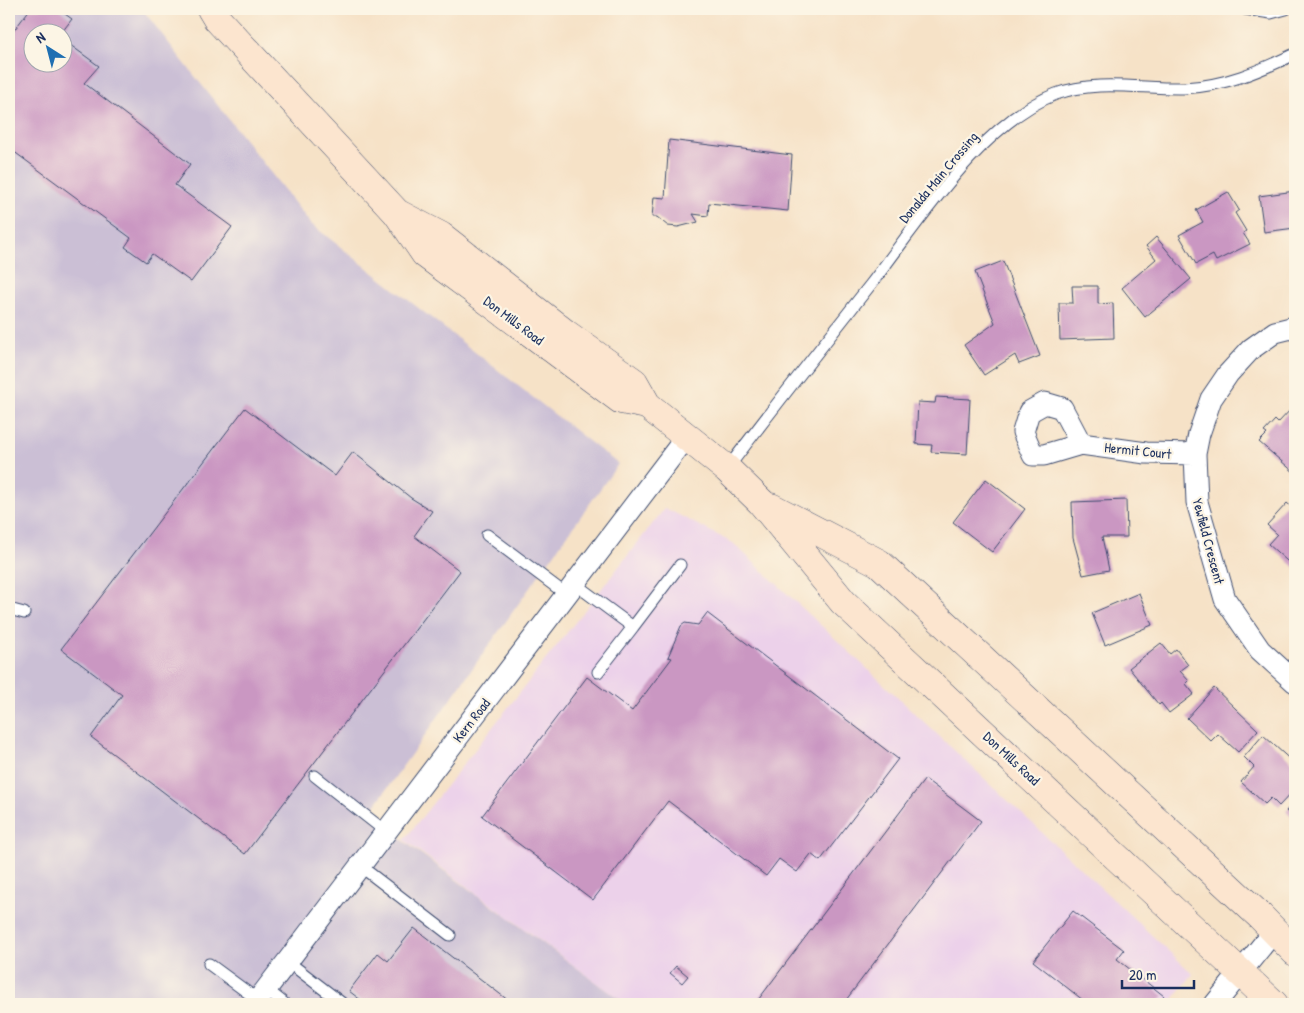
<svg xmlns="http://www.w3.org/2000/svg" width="1304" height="1013" font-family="'Patrick Hand',sans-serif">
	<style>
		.built { fill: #ecd1ea }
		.industrial { fill: #cbbfd5; fill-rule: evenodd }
		.building { fill: #ca97c2 }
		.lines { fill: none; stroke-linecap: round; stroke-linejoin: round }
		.service-casing { stroke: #3c4a6e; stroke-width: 13 }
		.minor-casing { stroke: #3c4a6e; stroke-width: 23 }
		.secondary-casing { stroke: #3c4a6e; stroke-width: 29 }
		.service { stroke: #fff; stroke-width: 11 }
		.minor { stroke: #fff; stroke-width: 21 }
		.secondary { stroke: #fce5cf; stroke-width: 28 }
		.labels { text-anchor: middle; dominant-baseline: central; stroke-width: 4.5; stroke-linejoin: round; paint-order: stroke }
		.street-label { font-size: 14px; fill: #1b2f5e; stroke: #fcf5e5 }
	</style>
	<rect width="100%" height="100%" fill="#fcf5e5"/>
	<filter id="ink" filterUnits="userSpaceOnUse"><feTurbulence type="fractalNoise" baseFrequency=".02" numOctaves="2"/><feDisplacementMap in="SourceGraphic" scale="10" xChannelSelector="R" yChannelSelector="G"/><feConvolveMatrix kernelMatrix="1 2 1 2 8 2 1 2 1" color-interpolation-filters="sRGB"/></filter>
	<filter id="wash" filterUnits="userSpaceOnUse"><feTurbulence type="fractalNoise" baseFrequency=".0096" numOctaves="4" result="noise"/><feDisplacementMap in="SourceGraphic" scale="20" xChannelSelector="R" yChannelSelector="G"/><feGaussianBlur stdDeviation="1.12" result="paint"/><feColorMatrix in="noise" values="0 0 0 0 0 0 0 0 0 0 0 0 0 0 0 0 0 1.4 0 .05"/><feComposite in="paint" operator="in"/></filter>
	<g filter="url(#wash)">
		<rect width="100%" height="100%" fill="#f6e2c7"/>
		<path class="built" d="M 665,508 L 733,543 L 1193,974 L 1169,1004 L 626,1004 L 404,840 Z"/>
		<path class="industrial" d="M 9,9 L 142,9 L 311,224 L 618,464 L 368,815 L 626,1004 L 9,1004 ZM 32,32 L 62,32 L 62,62 L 32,62 Z"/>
		<g id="blocks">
			<path class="building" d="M 30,9 L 58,9 L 72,19 L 62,32 L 32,32 L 32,62 L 62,62 L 62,39 L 99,66 L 84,83 L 190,164 L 175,185 L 232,227 L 191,282 L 152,254 L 146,262 L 125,247 L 131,238 L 9,148 L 9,37 Z
				M 669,140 L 792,155 L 788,211 L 709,203 L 708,216 L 693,214 L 698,222 L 678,227 L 668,226 L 657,217 L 652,217 L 654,197 L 665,198 Z
				M 1295,191 L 1295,228 L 1264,232 L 1259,196 Z
				M 1228,192 L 1239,210 L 1235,213 L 1246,231 L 1243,233 L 1250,244 L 1216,261 L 1213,255 L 1196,264 L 1179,235 L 1203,222 L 1196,210 Z
				M 1156,237 L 1191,279 L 1145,317 L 1122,288 L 1156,259 L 1146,246 Z
				M 1003,261 L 1040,356 L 1019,364 L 1015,355 L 984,375 L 964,345 L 995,323 L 975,272 Z
				M 1072,286 L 1098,286 L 1098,304 L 1113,303 L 1114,338 L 1060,340 L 1059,303 L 1073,303 Z
				M 936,397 L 970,399 L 967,454 L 931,452 L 932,445 L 916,444 L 918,402 L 935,403 Z
				M 245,408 L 335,476 L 353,452 L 411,498 L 432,511 L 414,536 L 460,571 L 245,854 L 91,737 L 122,695 L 61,649 Z
				M 1292,408 L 1295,411 L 1295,473 L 1259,442 L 1267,434 L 1264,432 L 1275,420 L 1278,423 Z
				M 986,479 L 1025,509 L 992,552 L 953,522 Z
				M 1126,500 L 1127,537 L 1102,537 L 1109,570 L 1083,575 L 1073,538 L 1072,502 Z
				M 1287,503 L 1295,510 L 1295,568 L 1268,544 L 1277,534 L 1267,525 Z
				M 1139,593 L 1152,625 L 1105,645 L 1092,613 Z
				M 707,613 L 898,759 L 820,861 L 811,854 L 797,872 L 779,859 L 766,876 L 668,801 L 593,900 L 482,816 L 587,677 L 632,711 L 672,658 L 668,657 L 681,626 L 685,623 L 698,625 Z
				M 1161,643 L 1170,654 L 1176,649 L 1188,665 L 1180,671 L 1189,681 L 1186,684 L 1194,694 L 1169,713 L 1161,703 L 1159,705 L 1129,668 Z
				M 1214,688 L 1258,730 L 1238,752 L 1218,734 L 1211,741 L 1187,718 Z
				M 1263,735 L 1295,764 L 1295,789 L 1279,806 L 1271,798 L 1265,804 L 1241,782 L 1254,767 L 1244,757 Z
				M 925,779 L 981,821 L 843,1004 L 755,1004 Z
				M 1295,801 L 1295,820 L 1286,811 Z
				M 1073,911 L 1124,950 L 1117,959 L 1164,996 L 1157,1004 L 1088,1004 L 1033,961 Z
				M 414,928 L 513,1004 L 366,1004 L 349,991 L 378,953 L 388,961 Z
				M 676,966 L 688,976 L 682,983 L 670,973 Z"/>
		</g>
	</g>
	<g filter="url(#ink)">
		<use href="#blocks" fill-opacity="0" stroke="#3c4a6e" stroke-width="1"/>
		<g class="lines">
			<defs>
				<path id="service" d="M 1245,9 L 1271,13 L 1286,9
					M 727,469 C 774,407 822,346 871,284 C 919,222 982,122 1056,94 C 1096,79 1142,89 1184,88 C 1225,86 1259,71 1295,54
					M 487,535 L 567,595
					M 575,584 L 633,627 L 680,565
					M 9,609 L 24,613
					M 598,672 L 633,627
					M 315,776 L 385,831
					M 359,865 L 450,935
					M 287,961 L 343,1004
					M 209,964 L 258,1000
					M 266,989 L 285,1004"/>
				<path id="minor" d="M 1295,327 L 1275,332 L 1251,349 L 1228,374 L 1211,399 L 1199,434 L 1195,454 L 1197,502 L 1225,599 L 1260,650 L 1295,682
					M 1081,444 L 1044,455 L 1033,455 L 1023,432 L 1029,412 L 1045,403 L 1062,408 L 1081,444 L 1146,453 L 1195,454
					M 255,1004 L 687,436
					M 1215,1004 L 1274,931"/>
				<path id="secondary" d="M 211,9 L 217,19 L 397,213 L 425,254 L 621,400 L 647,405
					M 397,213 L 441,236 L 565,333 L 634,382 L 647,405 L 727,469 L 761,502 L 843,602 L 1274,1004
					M 771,507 L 879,563 L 1260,916 L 1295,952"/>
			</defs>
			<use href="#service" class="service-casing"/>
			<use href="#minor" class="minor-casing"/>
			<use href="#secondary" class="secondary-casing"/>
			<use href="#service" class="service"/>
			<use href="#minor" class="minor"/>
			<use href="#secondary" class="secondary"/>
		</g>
	</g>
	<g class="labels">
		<g class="street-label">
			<text transform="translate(938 177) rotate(-50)">Donalda Main Crossing</text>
			<text transform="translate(514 320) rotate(37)">Don Mills Road</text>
			<text transform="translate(1138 450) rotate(6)">Hermit Court</text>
			<text transform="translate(1209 541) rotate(75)">Yewfield Crescent</text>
			<text transform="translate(471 720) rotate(-52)">Kern Road</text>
			<text transform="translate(1012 758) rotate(43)">Don Mills Road</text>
		</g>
	</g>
	<rect width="1304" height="1013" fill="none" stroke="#fcf5e5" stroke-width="30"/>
	<g transform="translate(48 48) rotate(324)"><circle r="24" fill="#fcf5e5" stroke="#a2a6af"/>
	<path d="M0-4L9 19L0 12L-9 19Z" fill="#1f6fb2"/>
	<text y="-8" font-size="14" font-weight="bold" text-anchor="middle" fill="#1b2f5e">N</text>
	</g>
	<path d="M1122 980v8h72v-8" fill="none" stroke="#1b2f5e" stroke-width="2.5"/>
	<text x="1129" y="980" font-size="15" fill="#1b2f5e" stroke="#fcf5e5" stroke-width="4" paint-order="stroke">20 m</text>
</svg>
